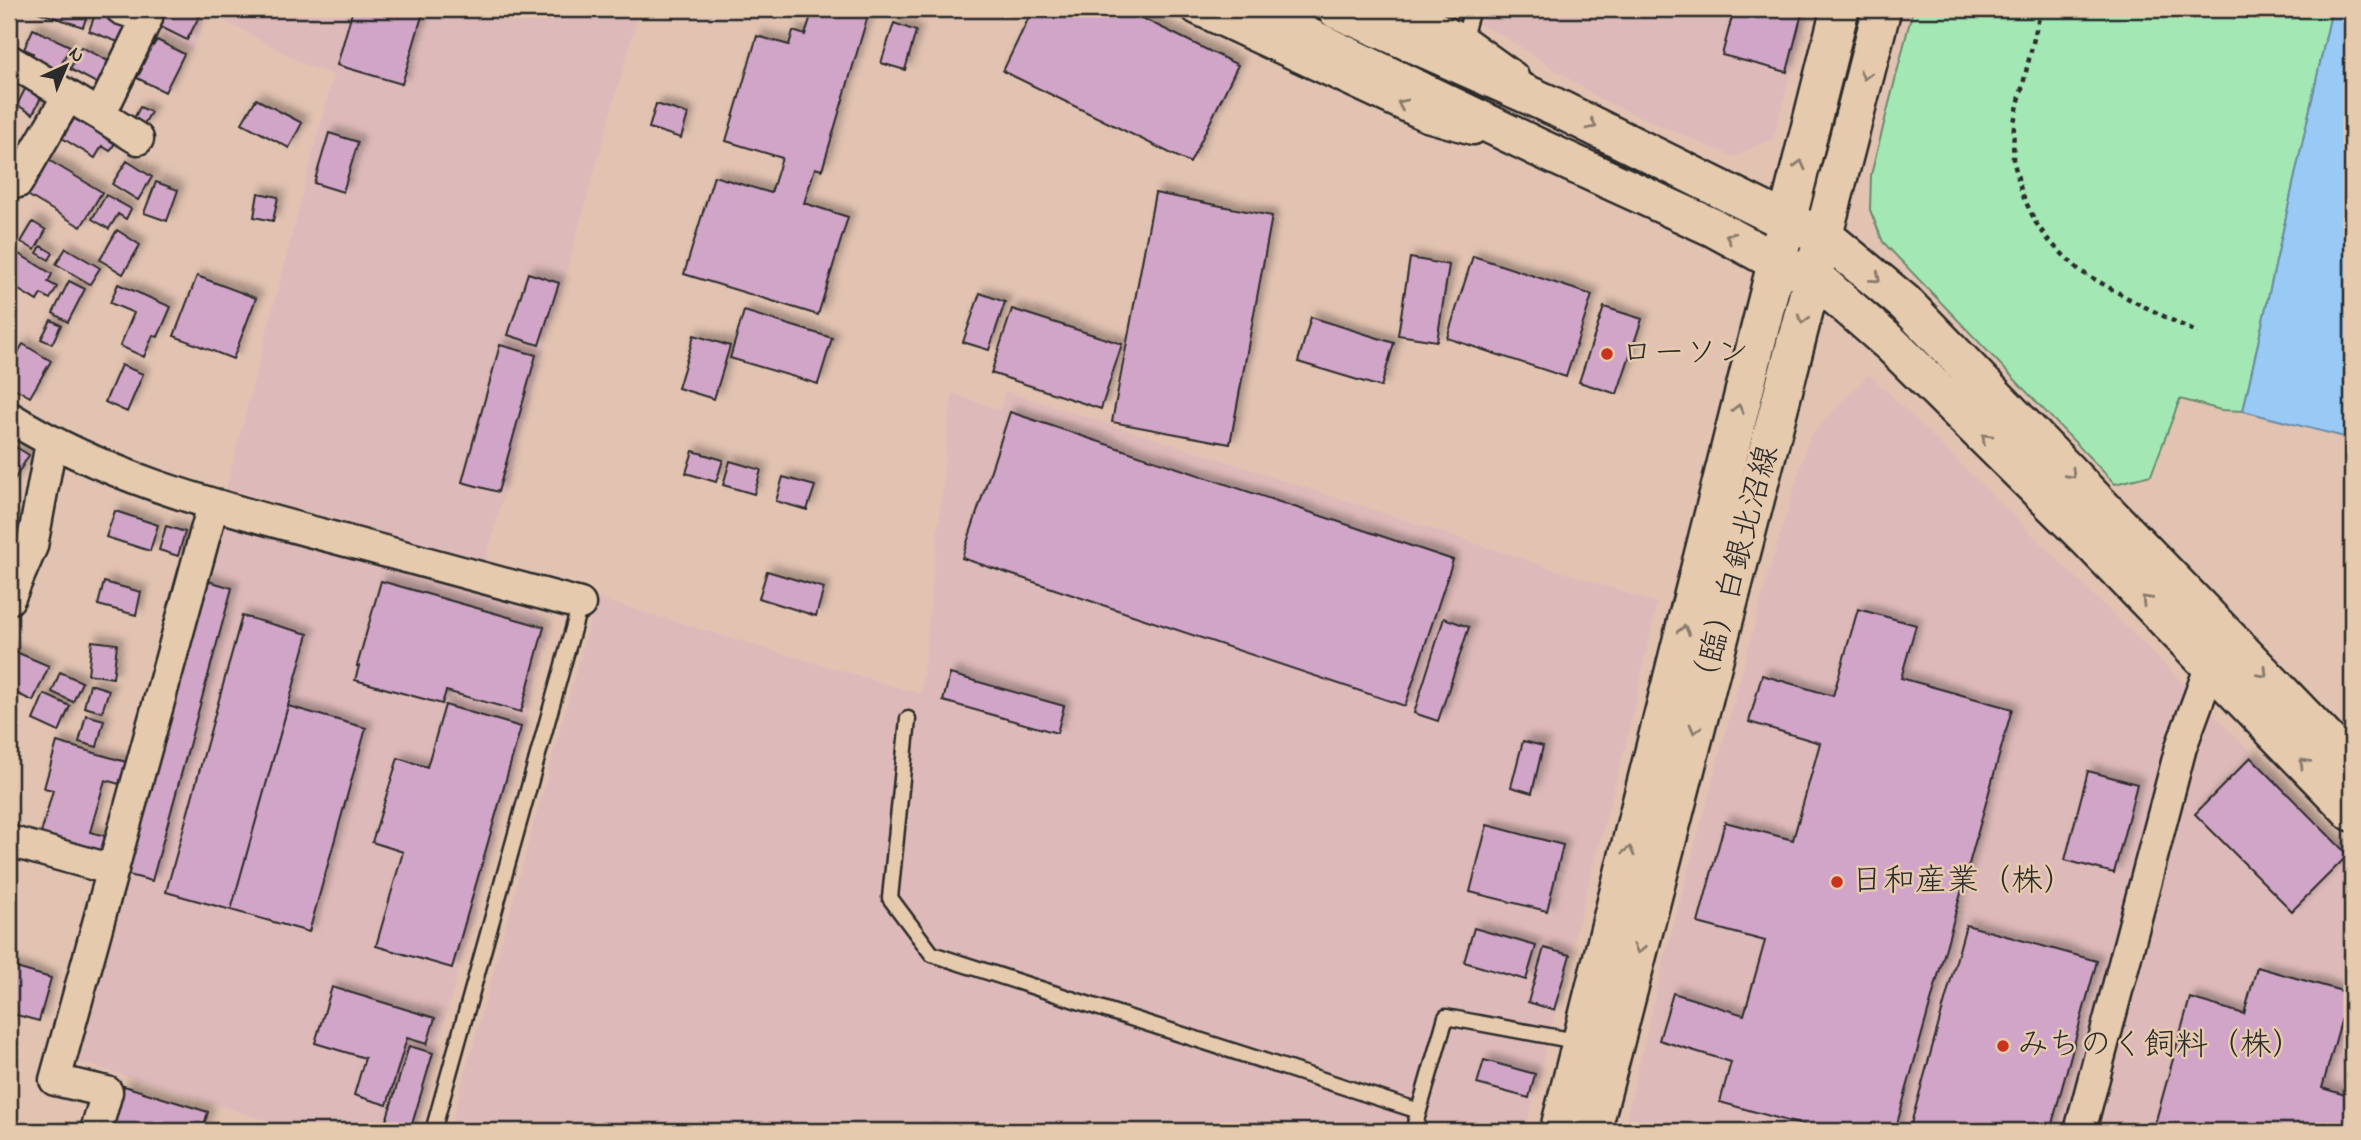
<svg xmlns="http://www.w3.org/2000/svg" width="2361" height="1140" font-family="'Indie Flower','Klee One',sans-serif">
	<style>
		.built { fill: #ddbab9 }
		.green { fill: #a3e8b4; stroke: #678a70; stroke-width: 2 }
		.water { fill: #99caf5; stroke: #6d8aa4; stroke-width: 2 }
		.building { fill: #d1a5c8; stroke: #2b2b2b; stroke-width: 2; filter: url(#shadow) }
		.lines { fill: none; stroke-linecap: round; stroke-linejoin: round }
		.service-casing { stroke: #2b2b2b; stroke-width: 19 }
		.minor-casing { stroke: #2b2b2b; stroke-width: 35 }
		.tertiary-casing { stroke: #2b2b2b; stroke-width: 42 }
		.path { stroke: #2b2b2b; stroke-width: 4.5; stroke-dasharray: 5 5; stroke-linecap: butt }
		.service { stroke: #e6caad; stroke-width: 14 }
		.minor { stroke: #e6caad; stroke-width: 30 }
		.tertiary { stroke: #e6caad; stroke-width: 37 }
		.oneway { stroke: #887a6c }
		.poi-dot { fill: #c8321e; stroke: #e6caad; stroke-width: 2.5 }
		.labels { text-anchor: middle; dominant-baseline: central; stroke-width: 5; stroke-linejoin: round; paint-order: stroke }
		.poi-label { font-size: 32px; fill: #2b2b2b; stroke: #e6caad; text-anchor: start }
		.street-label { font-size: 32px; fill: #2b2b2b; stroke: #e6caad }
	</style>
	<defs>
		<filter id="shadow"><feDropShadow dx="6" dy="-6" stdDeviation="3.5" flood-color="#0004"/></filter>
	</defs>
	<rect width="100%" height="100%" fill="#e2c3b2"/>
	<filter id="ink" filterUnits="userSpaceOnUse"><feTurbulence type="fractalNoise" baseFrequency=".0143" numOctaves="2"/><feDisplacementMap in="SourceGraphic" scale="14" xChannelSelector="R" yChannelSelector="G"/><feConvolveMatrix kernelMatrix="1 2 1 2 8 2 1 2 1" color-interpolation-filters="sRGB"/></filter>
	<g filter="url(#ink)">
		<path class="built" d="M 157,9 L 640,9 L 485,562 L 226,489 L 333,75 L 309,67 L 209,12 L 192,51 L 148,28 Z
			M 1447,9 L 1809,9 L 1773,139 L 1734,157 L 1601,100 L 1504,36 Z
			M 1869,374 L 2164,664 L 2352,855 L 2352,1131 L 1623,1131 L 1664,959 L 1769,571 L 1810,436 Z
			M 1005,391 L 1219,459 L 1657,603 L 1629,733 L 1590,878 L 1525,1131 L 449,1131 L 596,598 L 921,694 L 952,393 L 1000,410 Z
			M 221,519 L 537,612 L 550,634 L 415,1131 L 300,1131 L 74,1060 Z"/>
		<path class="green" d="M 1913,9 L 2332,9 L 2243,411 L 2221,410 L 2180,399 L 2151,475 L 2115,484 L 1883,242 L 1870,210 L 1871,175 Z"/>
		<path class="water" d="M 2332,9 L 2352,9 L 2352,439 L 2243,411 Z"/>
		<path class="building" d="M 29,9 L 89,9 L 83,27 Z
			M 97,9 L 135,24 L 126,45 L 89,31 Z
			M 163,9 L 203,9 L 187,40 L 155,24 Z
			M 353,9 L 424,9 L 402,84 L 337,65 Z
			M 813,9 L 859,9 L 869,12 L 822,170 L 815,168 L 804,203 L 848,217 L 818,315 L 684,274 L 714,176 L 771,193 L 782,158 L 726,141 L 757,36 L 789,45 L 793,31 L 805,35 Z
			M 1033,9 L 1124,9 L 1238,65 L 1190,163 L 1003,71 Z
			M 1734,9 L 1803,9 L 1787,72 L 1722,55 Z
			M 894,23 L 916,31 L 905,70 L 881,63 Z
			M 33,29 L 70,46 L 58,72 L 30,59 L 33,53 L 24,49 Z
			M 157,40 L 184,54 L 165,92 L 137,78 L 142,69 L 133,64 L 145,42 L 153,46 Z
			M 81,47 L 114,64 L 102,86 L 70,69 Z
			M 9,71 L 21,77 L 9,102 Z
			M 27,85 L 43,93 L 33,114 L 17,105 Z
			M 256,99 L 302,123 L 289,148 L 242,123 Z
			M 656,104 L 688,114 L 681,138 L 649,128 Z
			M 140,107 L 151,112 L 141,129 L 131,124 Z
			M 76,116 L 116,141 L 110,151 L 102,146 L 95,158 L 62,138 Z
			M 329,133 L 358,142 L 343,192 L 314,183 Z
			M 45,158 L 102,192 L 81,227 L 24,193 Z
			M 127,161 L 152,177 L 138,200 L 112,184 Z
			M 156,182 L 178,190 L 167,221 L 144,213 Z
			M 258,193 L 278,197 L 273,221 L 254,217 Z
			M 1155,193 L 1272,216 L 1230,444 L 1112,422 Z
			M 106,195 L 131,209 L 126,219 L 118,214 L 109,229 L 92,219 Z
			M 33,222 L 46,230 L 35,250 L 21,242 Z
			M 117,230 L 140,245 L 123,274 L 100,260 Z
			M 41,246 L 53,253 L 49,260 L 37,253 Z
			M 66,248 L 100,268 L 90,284 L 56,264 Z
			M 19,254 L 52,274 L 48,282 L 57,287 L 50,299 L 41,294 L 37,301 L 9,284 L 9,271 Z
			M 1473,256 L 1592,295 L 1566,377 L 1447,338 Z
			M 1410,258 L 1449,265 L 1437,341 L 1398,335 Z
			M 528,273 L 559,283 L 539,345 L 508,335 Z
			M 197,276 L 256,298 L 233,359 L 174,336 Z
			M 69,281 L 85,289 L 68,322 L 53,313 Z
			M 118,284 L 171,307 L 158,337 L 153,335 L 144,357 L 120,346 L 134,313 L 110,303 Z
			M 980,293 L 1005,302 L 989,350 L 963,342 Z
			M 1604,307 L 1642,319 L 1617,394 L 1579,382 Z
			M 1012,309 L 1122,344 L 1101,409 L 991,373 Z
			M 744,311 L 832,338 L 818,384 L 730,358 Z
			M 1311,317 L 1394,343 L 1381,387 L 1298,362 Z
			M 51,320 L 61,325 L 52,344 L 41,339 Z
			M 694,335 L 730,346 L 714,399 L 678,388 Z
			M 23,344 L 51,361 L 30,397 L 9,385 L 9,367 Z
			M 500,345 L 536,355 L 498,492 L 462,482 Z
			M 121,365 L 143,374 L 127,412 L 105,402 Z
			M 1010,412 L 1453,560 L 1405,706 L 962,558 Z
			M 16,447 L 29,455 L 11,485 L 9,484 L 9,459 Z
			M 693,451 L 723,460 L 716,482 L 686,473 Z
			M 730,461 L 761,470 L 754,494 L 723,485 Z
			M 783,477 L 815,486 L 807,510 L 776,501 Z
			M 115,511 L 158,525 L 150,551 L 106,537 Z
			M 166,526 L 185,532 L 178,556 L 159,550 Z
			M 767,571 L 824,588 L 816,616 L 759,598 Z
			M 205,580 L 232,588 L 152,881 L 125,874 Z
			M 381,581 L 544,627 L 521,712 L 446,691 L 442,704 L 355,680 L 359,666 L 357,666 Z
			M 104,582 L 141,592 L 136,615 L 98,605 Z
			M 1858,609 L 1916,625 L 1901,678 L 2012,709 L 1895,1131 L 1823,1131 L 1720,1102 L 1731,1062 L 1659,1040 L 1673,993 L 1744,1015 L 1765,941 L 1698,923 L 1725,822 L 1793,840 L 1820,743 L 1749,722 L 1762,675 L 1833,696 Z
			M 242,616 L 308,634 L 231,910 L 166,892 Z
			M 1444,618 L 1469,627 L 1438,721 L 1414,713 Z
			M 92,641 L 117,644 L 113,678 L 88,674 Z
			M 9,649 L 49,666 L 33,701 L 9,690 Z
			M 60,672 L 82,682 L 73,702 L 52,692 Z
			M 950,674 L 1064,706 L 1057,733 L 943,701 Z
			M 90,684 L 109,690 L 102,712 L 84,707 Z
			M 44,694 L 70,706 L 59,732 L 33,720 Z
			M 445,705 L 521,727 L 452,968 L 376,946 L 403,852 L 372,842 L 398,758 L 427,767 Z
			M 288,706 L 366,728 L 309,932 L 231,910 Z
			M 86,715 L 104,720 L 97,747 L 79,742 Z
			M 1523,741 L 1543,746 L 1532,793 L 1511,787 Z
			M 57,742 L 126,762 L 119,784 L 105,780 L 90,832 L 105,836 L 100,854 L 40,837 L 53,790 L 44,788 Z
			M 2251,757 L 2348,855 L 2292,911 L 2195,814 Z
			M 2088,771 L 2137,784 L 2114,873 L 2065,860 Z
			M 1487,825 L 1563,845 L 1547,911 L 1470,892 Z
			M 1966,925 L 2097,961 L 2050,1131 L 1909,1131 Z
			M 1474,928 L 1536,946 L 1526,980 L 1464,962 Z
			M 1544,948 L 1570,955 L 1554,1010 L 1528,1002 Z
			M 9,966 L 51,978 L 39,1021 L 9,1013 Z
			M 2257,967 L 2349,993 L 2322,1088 L 2352,1097 L 2352,1131 L 2153,1131 L 2190,998 L 2244,1014 Z
			M 332,987 L 435,1018 L 427,1044 L 407,1038 L 387,1105 L 354,1095 L 365,1058 L 315,1043 Z
			M 409,1046 L 433,1053 L 410,1131 L 383,1131 Z
			M 1484,1060 L 1535,1074 L 1529,1098 L 1477,1084 Z
			M 124,1086 L 208,1112 L 202,1131 L 132,1131 L 113,1125 Z"/>
		<g class="lines">
			<defs>
				<path id="service" d="M 1463,41 L 1472,9
					M 908,719 L 890,898 L 932,954 L 1419,1111
					M 433,1131 L 580,604
					M 1413,1131 L 1446,1017 L 1581,1042"/>
				<path id="minor" d="M 1197,9 L 1427,116 L 1473,129
					M 1399,9 L 1463,41 L 1513,77
					M 9,60 L 100,115 L 147,18 L 121,9
					M 100,115 L 138,139
					M 18,182 L 68,96
					M 9,417 C 108,478 209,504 320,534 C 407,557 494,581 580,604
					M 9,599 L 32,546 L 51,443
					M 9,841 L 113,870
					M 96,1131 L 107,1092 L 55,1080 L 213,505
					M 2080,1131 L 2181,747 L 2217,649"/>
				<path id="tertiary" d="M 1250,9 L 1537,147 L 1714,228 L 1775,261 L 1814,277 L 1892,345 L 2088,539 L 2352,812
					M 1336,9 L 1553,106 L 1785,221 L 1823,235 L 1905,303 L 2352,766
					M 1559,1131 L 1840,9
					M 1592,1131 L 1882,9"/>
			</defs>
			<use href="#service" class="service-casing"/>
			<use href="#minor" class="minor-casing"/>
			<use href="#tertiary" class="tertiary-casing"/>
			<path class="path" d="M 2041,9 L 2014,122 L 2013,159 L 2022,194 L 2036,223 L 2050,242 L 2080,271 L 2131,300 L 2198,333"/>
			<use href="#service" class="service"/>
			<use href="#minor" class="minor"/>
			<use href="#tertiary" class="tertiary"/>
		</g>
		<defs><path id="oneway-chevron" d="M-2-3.5L2.5 0L-2 3.5" fill="none" stroke-width="1.6" stroke-linecap="round" stroke-linejoin="round" transform="scale(1.75)"/></defs>
		<g class="oneway">
			<use href="#oneway-chevron" transform="translate(1865 75) rotate(105)"/>
			<use href="#oneway-chevron" transform="translate(1402 104) rotate(-155)"/>
			<use href="#oneway-chevron" transform="translate(1592 125) rotate(27)"/>
			<use href="#oneway-chevron" transform="translate(1800 165) rotate(-76)"/>
			<use href="#oneway-chevron" transform="translate(1730 237) rotate(-152)"/>
			<use href="#oneway-chevron" transform="translate(1876 278) rotate(40)"/>
			<use href="#oneway-chevron" transform="translate(1803 319) rotate(105)"/>
			<use href="#oneway-chevron" transform="translate(1738 409) rotate(-76)"/>
			<use href="#oneway-chevron" transform="translate(1986 438) rotate(-135)"/>
			<use href="#oneway-chevron" transform="translate(2071 474) rotate(46)"/>
			<use href="#oneway-chevron" transform="translate(2146 600) rotate(-134)"/>
			<use href="#oneway-chevron" transform="translate(1684 630) rotate(-76)"/>
			<use href="#oneway-chevron" transform="translate(2263 673) rotate(46)"/>
			<use href="#oneway-chevron" transform="translate(1695 729) rotate(105)"/>
			<use href="#oneway-chevron" transform="translate(2304 763) rotate(-134)"/>
			<use href="#oneway-chevron" transform="translate(1629 851) rotate(-76)"/>
			<use href="#oneway-chevron" transform="translate(1639 949) rotate(104)"/>
		</g>
	</g>
	<g class="poi-dot">
		<circle cx="1607" cy="354" r="7"/>
		<circle cx="1837" cy="882" r="7"/>
		<circle cx="2003" cy="1046" r="7"/>
	</g>
	<g class="labels">
		<g class="poi-label">
			<text x="1621" y="354">ローソン</text>
			<text x="1851" y="882">日和産業（株）</text>
			<text x="2017" y="1046">みちのく飼料（株）</text>
		</g>
		<g class="street-label">
			<text transform="translate(1737 570) rotate(-75)">（臨）白銀北沼線</text>
		</g>
	</g>
	<rect width="2361" height="1140" fill="none" stroke="#e6caad" stroke-width="35"/>
	<rect x="18" y="18" width="2326" height="1105" fill="none" stroke="#2b2b2b" stroke-width="2.5" filter="url(#ink)"/>
	<g transform="translate(66 66) rotate(44)" stroke="#e6caad" stroke-width="5" paint-order="stroke">
	<path d="M0-5L12 26L0 18L-12 26Z" fill="#2b2b2b"/>
	<text y="-10" font-size="19" font-weight="bold" text-anchor="middle" fill="#2b2b2b">N</text>
	</g>
</svg>
